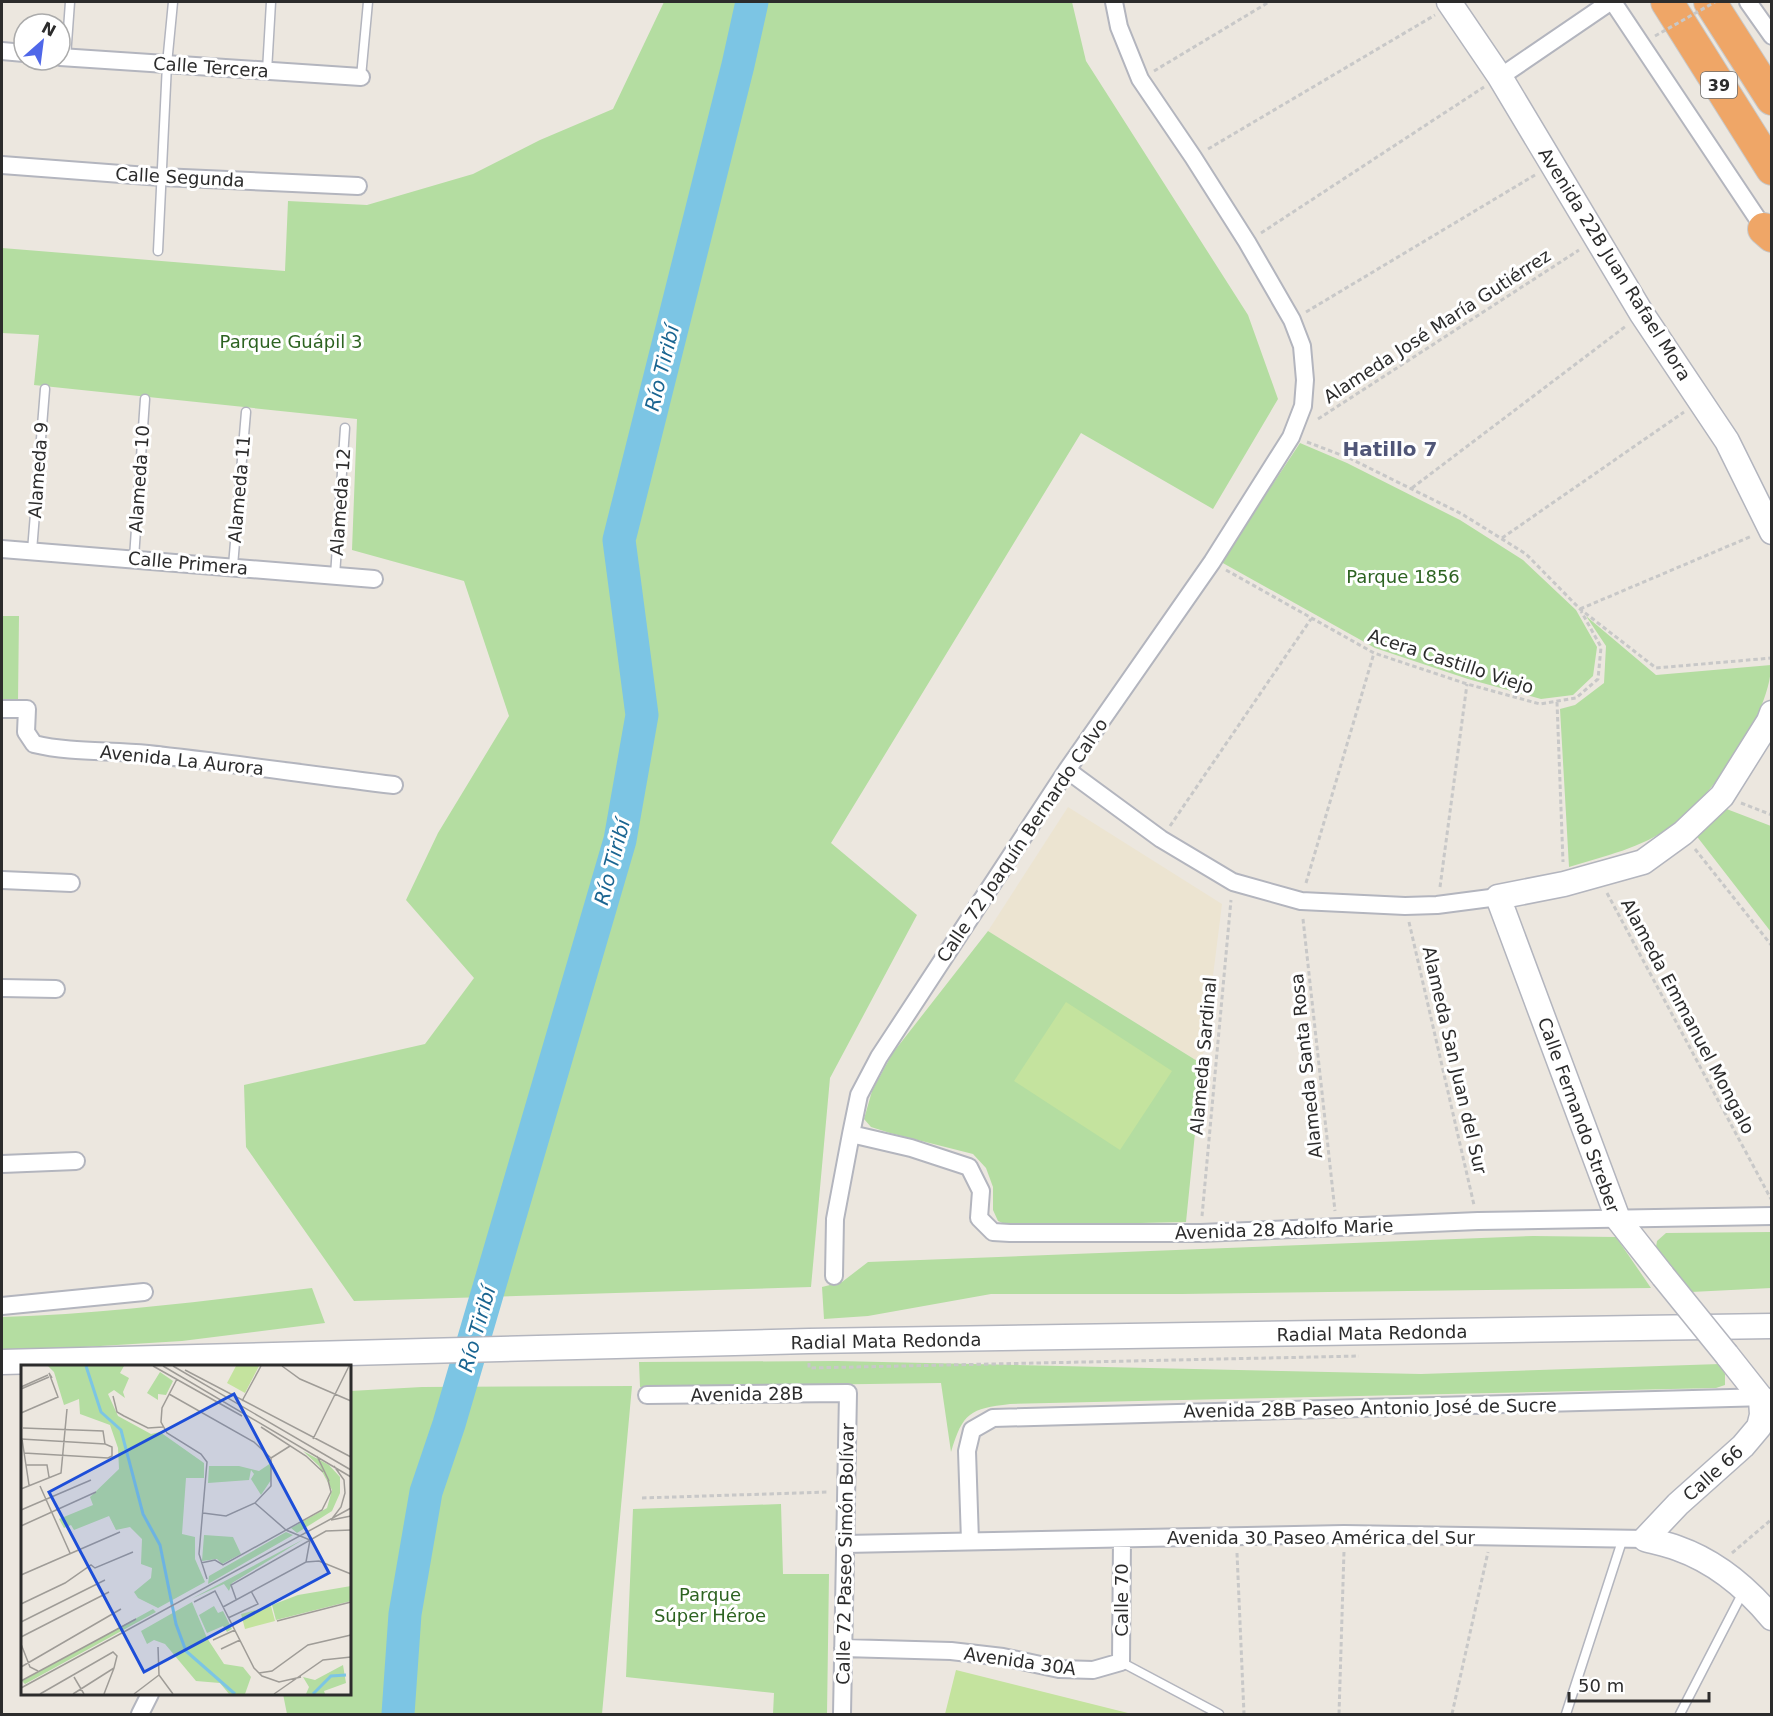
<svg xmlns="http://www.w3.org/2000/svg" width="1773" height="1716" font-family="'DejaVu Sans',sans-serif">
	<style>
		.education { fill: #ece4d1 }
		.green { fill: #b4dda1 }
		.pitch { fill: #c4e39e }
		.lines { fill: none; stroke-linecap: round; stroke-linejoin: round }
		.river { stroke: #7cc5e4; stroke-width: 33 }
		.lane-casing { stroke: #b3b5be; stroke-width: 11 }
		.street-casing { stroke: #b3b5be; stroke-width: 20 }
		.secondary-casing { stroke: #b3b5be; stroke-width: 27 }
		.highway-casing { stroke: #c8c8c8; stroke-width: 34 }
		.path { stroke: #c8c8c8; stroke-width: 3; stroke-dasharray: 4.5 3; stroke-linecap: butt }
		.lane { stroke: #fff; stroke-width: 8 }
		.street { stroke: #fff; stroke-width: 16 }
		.secondary { stroke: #fff; stroke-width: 24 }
		.highway { stroke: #efa667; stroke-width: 32 }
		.secondary-bridge-casing { stroke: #b3b5be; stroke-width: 27; stroke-linecap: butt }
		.path-bridge { stroke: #c8c8c8; stroke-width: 3; stroke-dasharray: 4.5 3; stroke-linecap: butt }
		.secondary-bridge { stroke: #fff; stroke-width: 24 }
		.labels { text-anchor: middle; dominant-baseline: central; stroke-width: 6; stroke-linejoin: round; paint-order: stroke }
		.shield { fill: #fff; stroke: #6b6b6b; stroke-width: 1.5 }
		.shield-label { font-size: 16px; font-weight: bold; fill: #2c2c2c }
		.street-label { font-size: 18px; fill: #2c2c2c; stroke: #fff }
		.park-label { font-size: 18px; fill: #2d6321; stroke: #fff }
		.water-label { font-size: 20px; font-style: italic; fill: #1a6591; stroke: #fff }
		.neighbourhood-label { font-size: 20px; font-weight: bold; fill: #505678; stroke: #fff }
		.inset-river { fill: none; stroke: #7cc5e4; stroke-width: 3 }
		.inset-road { fill: none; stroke: #9f9c97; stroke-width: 1.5 }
		.view { fill: #1d4ed8; fill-opacity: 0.15; stroke: #1d4ed8; stroke-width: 3 }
		.inset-edge { fill: none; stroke: #2c2c2c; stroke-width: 3 }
	</style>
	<rect width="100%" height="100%" fill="#ece7df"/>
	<path class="education" d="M 1068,807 L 1222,904 L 1202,1064 L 988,931 Z"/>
	<path class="green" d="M 664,2 L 1072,2 L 1086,61 L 1248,315 L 1278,399 L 1213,509 L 1081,433 L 831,843 L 917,915 L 830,1078 L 811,1287 L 354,1301 L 246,1147 L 244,1085 L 425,1044 L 474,978 L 406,900 L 438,833 L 509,716 L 464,581 L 352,550 L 357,419 L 34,385 L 39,335 L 2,333 L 2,248 L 285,271 L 288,201 L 367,205 L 473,174 L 540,140 L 613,109 Z
		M 1300,443 L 1347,463 L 1460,520 L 1523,560 L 1576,610 L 1597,647 L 1593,676 L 1573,695 L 1541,699 L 1468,679 L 1375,648 L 1221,562 Z
		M 2,616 L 19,616 L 18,701 L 2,701 Z
		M 1586,616 L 1656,675 L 1771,665 C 1771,714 1711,798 1672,826 C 1641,848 1605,856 1569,867 L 1560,709 L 1575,705 L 1604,683 L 1606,646 Z
		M 1724,808 L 1771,826 L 1771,932 L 1695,834 Z
		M 988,931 L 1202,1064 L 1186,1222 L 1009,1226 L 998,1221 L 993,1210 L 993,1187 L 986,1168 L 973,1154 L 890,1133 L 871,1127 L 864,1119 L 872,1091 L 892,1054 Z
		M 1771,1232 L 1771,1288 L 1691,1292 L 1656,1247 L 1657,1241 L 1666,1233 Z
		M 1533,1236 L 1616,1237 L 1651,1288 L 1182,1294 L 991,1294 L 868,1316 L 824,1319 L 822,1287 L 842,1282 L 868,1262 Z
		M 312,1288 L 325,1323 L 182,1341 L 2,1352 L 2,1317 C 106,1314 209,1300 312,1288 Z
		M 837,1361 L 1421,1374 L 1720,1364 L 1725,1374 L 1725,1385 L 1716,1388 L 1010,1404 C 970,1409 963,1412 951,1452 L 941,1383 L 640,1387 L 639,1362 Z
		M 632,1386 L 602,1714 L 287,1714 L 283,1694 L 350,1694 L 350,1391 L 422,1387 Z
		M 781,1504 L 783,1574 L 829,1574 L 827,1714 L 773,1714 L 774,1693 L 626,1677 L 633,1509 Z"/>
	<path class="pitch" d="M 1066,1002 L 1172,1071 L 1120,1150 L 1014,1081 Z
		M 956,1670 L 1132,1714 L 945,1714 Z"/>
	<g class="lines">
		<path class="river" d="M 398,1714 L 405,1614 L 426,1492 L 449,1424 L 620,840 L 642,715 L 619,540 L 738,65 L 752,2"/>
		<defs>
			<path id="lane" d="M 66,57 L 70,2
				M 267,71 L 271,2
				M 361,77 L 368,2
				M 158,251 L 167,64 L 173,2
				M 32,551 L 45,389
				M 134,558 L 145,399
				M 233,566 L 246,412
				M 335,576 L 345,428
				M 1121,1662 L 1219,1714
				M 1566,1714 L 1623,1538
				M 1680,1714 L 1743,1592"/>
			<path id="street" d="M 1613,2 L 1767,233
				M 1748,2 L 1772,36
				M 2,51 L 24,53
				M 60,57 L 361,77
				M 1500,77 L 1610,2
				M 2,165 L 161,177 L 358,186
				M 2,549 L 374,579
				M 2,709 L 27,709 L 26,732 L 34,744 C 71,753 110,750 148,754 C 230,763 311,775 394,785
				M 1067,770 L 1161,839 L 1233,882 L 1301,901 L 1405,906 L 1437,905 L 1498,897
				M 2,880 L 71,883
				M 2,988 L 56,989
				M 851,1134 L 911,1148 L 969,1167 L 981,1191 L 979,1218 L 993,1232 L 1010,1233 L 1201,1233 L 1478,1221 L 1772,1216
				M 2,1164 L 76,1161
				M 834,1276 L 835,1219 L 851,1134 L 859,1095 L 879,1057 L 1067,770 L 1212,562 L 1291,437 L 1303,406 L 1305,380 L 1302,346 L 1292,320 L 1247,242 L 1193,157 L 1140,79 L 1119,27 L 1114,2
				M 2,1306 L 144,1292
				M 647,1395 L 848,1393 L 842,1714
				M 970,1541 L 967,1451 L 972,1430 L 993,1418 L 1768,1397
				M 845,1544 L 1344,1534 L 1645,1539
				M 843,1648 L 951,1651 L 1003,1657 L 1059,1669 L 1093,1670 L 1121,1662 L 1122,1539
				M 140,1714 L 150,1694"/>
			<path id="secondary" d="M 1449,2 L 1500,77 L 1642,314 L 1727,441 L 1772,532
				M 1663,1276 L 1618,1219 L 1498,897 L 1564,884 L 1643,862 L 1683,833 L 1722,796 L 1769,721 L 1772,713
				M 1727,1355 L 1761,1398 L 1762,1415 L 1759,1427 L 1743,1446 L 1678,1504 L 1645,1539 C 1655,1542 1666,1544 1677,1548 C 1714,1561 1747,1588 1772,1618
				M 2,1362 L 809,1341 L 1772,1326"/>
			<path id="highway" d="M 1667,2 L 1772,169
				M 1710,2 L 1772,99
				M 1764,229 L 1772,236"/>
		</defs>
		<use href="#lane" class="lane-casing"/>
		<use href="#street" class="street-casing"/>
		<use href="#secondary" class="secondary-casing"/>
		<use href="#highway" class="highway-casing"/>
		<path class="path" d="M 1154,71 L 1269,2
			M 1208,149 L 1435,15
			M 1261,233 L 1484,87
			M 1306,312 L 1535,175
			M 1318,419 L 1579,250
			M 1307,442 L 1349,458 L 1462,514 L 1526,554 L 1580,609 L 1656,668 L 1772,658
			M 1412,488 L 1626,326
			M 1502,538 L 1684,412
			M 1226,570 L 1374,653 L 1467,684 L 1540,704 L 1576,698 L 1598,679 L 1601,647 L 1581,611
			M 1580,609 L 1752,536
			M 1557,702 L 1563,862
			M 1741,803 L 1772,815
			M 1170,826 L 1311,619
			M 1695,849 L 1772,946
			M 1306,883 L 1374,653
			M 1440,887 L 1467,684
			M 1607,893 L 1771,1199
			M 1303,919 L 1335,1211
			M 1409,922 L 1474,1205
			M 1202,1216 L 1231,900
			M 809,1363 L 809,1368 L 1359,1356
			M 642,1498 L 829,1492
			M 1237,1553 L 1244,1714
			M 1732,1553 L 1772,1519
			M 1339,1714 L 1344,1551
			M 1452,1714 L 1488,1552"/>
		<use href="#lane" class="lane"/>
		<use href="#street" class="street"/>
		<use href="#secondary" class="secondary"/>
		<use href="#highway" class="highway"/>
		<defs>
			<path id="secondary-bridge" d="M 1663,1276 L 1727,1355"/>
		</defs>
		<use href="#secondary-bridge" class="secondary-bridge-casing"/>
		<path class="path-bridge" d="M 1655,36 L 1715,2"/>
		<use href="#secondary-bridge" class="secondary-bridge"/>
	</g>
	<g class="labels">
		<rect class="shield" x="1701" y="72" width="36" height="26" rx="4.5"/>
		<g class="shield-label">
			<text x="1719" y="85">39</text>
		</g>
		<g class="street-label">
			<text transform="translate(211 67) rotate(4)">Calle Tercera</text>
			<text transform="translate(180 177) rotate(3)">Calle Segunda</text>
			<text transform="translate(1615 264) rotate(58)">Avenida 22B Juan Rafael Mora</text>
			<text transform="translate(1437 326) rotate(-33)">Alameda José María Gutiérrez</text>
			<text transform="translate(38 470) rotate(-86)">Alameda 9</text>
			<text transform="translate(139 479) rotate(-86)">Alameda 10</text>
			<text transform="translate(239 489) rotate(-85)">Alameda 11</text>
			<text transform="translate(340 502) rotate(-86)">Alameda 12</text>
			<text transform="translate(188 563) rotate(5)">Calle Primera</text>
			<text transform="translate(1451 661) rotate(18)">Acera Castillo Viejo</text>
			<text transform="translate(182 760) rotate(6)">Avenida La Aurora</text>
			<text transform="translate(1022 840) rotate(-56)">Calle 72 Joaquín Bernardo Calvo</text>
			<text transform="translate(1688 1016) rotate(62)">Alameda Emmanuel Mongalo</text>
			<text transform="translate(1203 1056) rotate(-85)">Alameda Sardinal</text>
			<text transform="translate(1455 1060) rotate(77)">Alameda San Juan del Sur</text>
			<text transform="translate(1306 1066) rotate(-96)">Alameda Santa Rosa</text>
			<text transform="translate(1579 1115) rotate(70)">Calle Fernando Streber</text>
			<text transform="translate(1284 1229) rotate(-2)">Avenida 28 Adolfo Marie</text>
			<text transform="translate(1372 1333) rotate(-1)">Radial Mata Redonda</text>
			<text transform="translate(886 1341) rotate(-1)">Radial Mata Redonda</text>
			<text transform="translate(747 1394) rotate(-1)">Avenida 28B</text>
			<text transform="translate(1370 1408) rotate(-1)">Avenida 28B Paseo Antonio José de Sucre</text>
			<text transform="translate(1713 1473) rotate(-42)">Calle 66</text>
			<text x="1321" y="1537">Avenida 30 Paseo América del Sur</text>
			<text transform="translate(845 1554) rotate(-89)">Calle 72 Paseo Simón Bolívar</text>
			<text transform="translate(1121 1600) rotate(-90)">Calle 70</text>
			<text transform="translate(1020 1661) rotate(8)">Avenida 30A</text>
		</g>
		<g class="park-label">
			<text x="291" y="341">Parque Guápil 3</text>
			<text x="1403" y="576">Parque 1856</text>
			<text x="710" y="1594">Parque<tspan x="710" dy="21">Súper Héroe</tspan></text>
		</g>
		<g class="water-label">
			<text transform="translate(662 368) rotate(-76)">Río Tiribí</text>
			<text transform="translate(612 862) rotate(-75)">Río Tiribí</text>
			<text transform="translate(477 1329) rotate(-74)">Río Tiribí</text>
		</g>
		<g class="neighbourhood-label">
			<text x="1390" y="449">Hatillo 7</text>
		</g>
	</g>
	<g transform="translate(21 1365)">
		<rect width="330" height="330" fill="#ece7df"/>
		<path d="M 27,1 L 103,1 L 99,8 L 108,13 L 102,27 L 104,33 L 93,25 L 87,29 L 97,51 L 130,69 L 139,67 L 183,98 L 183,113 L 165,113 L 161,169 L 174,172 L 174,194 L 184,217 L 137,243 L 117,233 L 113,227 L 130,213 L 131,203 L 120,199 L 121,174 L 109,162 L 95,165 L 88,151 L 53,165 L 50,160 L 43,163 L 38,154 L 72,140 L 69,132 L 98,104 L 97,83 L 89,60 L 59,49 L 58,34 L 43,40 L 33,7 ZM 139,7 L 152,16 L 145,30 L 137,29 L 137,35 L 126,28 ZM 282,86 L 308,100 L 319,112 L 319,128 L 311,146 L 276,168 L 270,163 L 306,143 L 311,125 L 298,101 ZM 250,98 L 250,115 L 240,130 L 230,114 L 233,109 L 230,105 L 228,115 L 187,118 L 188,101 L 218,101 L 238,106 ZM 265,167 L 272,170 L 187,219 L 188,211 ZM 183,170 L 212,172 L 220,189 L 201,199 L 196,194 L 181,196 ZM 283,174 L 211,218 L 208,226 L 203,219 L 170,234 ZM 330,221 L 330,236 L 255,255 L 251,240 L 277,230 ZM 171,237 L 186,273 L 203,299 L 222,302 L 230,312 L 224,329 L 208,329 L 199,318 L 175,316 L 144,279 L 133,275 L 126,279 L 120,266 ZM 193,241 L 197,248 L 202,246 L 211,264 L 206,267 L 202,261 L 186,268 L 178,250 ZM 132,244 L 135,247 L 4,319 L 1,316 ZM 322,300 L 325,318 L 303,326 L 304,329 L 285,329 L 288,322 L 282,312 L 294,315 Z" fill="#b4dda1"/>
		<path d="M 215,1 L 238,1 L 224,28 L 206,18 ZM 250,241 L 254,256 L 224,264 L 220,249 Z" fill="#c4e39e"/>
		<path class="inset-river" d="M 65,1 L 80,47 L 100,65 L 122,149 L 139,180 L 155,259 L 165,286 L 214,329M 292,329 L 310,311 L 325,310"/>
		<path class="inset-road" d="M 132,1 L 221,51M 142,1 L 330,112M 152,1 L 330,105M 261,1 L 279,14 L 330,36M 164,5 L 330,92M 156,14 L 141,43 L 140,57 L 146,68 L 180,89 L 186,97 L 178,189 L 186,214M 0,22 L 27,10M 0,24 L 28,12M 148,29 L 233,77 L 250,93 L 250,121 L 234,138 L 205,151 L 182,148M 92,31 L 96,47 L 103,51 L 127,63 L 142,62M 221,36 L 240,1M 0,48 L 37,32 L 28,8 L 31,13M 240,62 L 285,91 L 302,107M 2,63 L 82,66 L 84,79 L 91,82 L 91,91 L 87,93 L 3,88M 0,74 L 84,79M 1,74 L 8,120M 292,74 L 328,1M 296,91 L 308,116M 250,93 L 269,81M 5,100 L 26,100 L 28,112M 19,121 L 49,188M 0,124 L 40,108 L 46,44M 234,138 L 265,165 L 289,175 L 285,197M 0,145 L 70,115M 310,155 L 320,142 L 324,128 L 323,115 L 313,101M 310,155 L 330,151M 0,161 L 75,127M 180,198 L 194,195 L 202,200 L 301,145 L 310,127 L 307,115M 0,210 L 99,167M 215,234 L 210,220 L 305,166 L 330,165M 173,237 L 194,226 L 233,303 L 241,311 L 258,317 L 280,312M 0,239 L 44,218 L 70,200 L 74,203 L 112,187M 202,242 L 285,197 L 298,196 L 330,209M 207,253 L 237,239 L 230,226M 256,256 L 330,237M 0,257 L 84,215M 0,272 L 88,227M 192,275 L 214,265M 0,279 L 9,302 L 17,306M 137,282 L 138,310 L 152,329M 200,284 L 219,275M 0,302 L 100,244M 238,308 L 251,306 L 287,280 L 330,270M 53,312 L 63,329M 0,316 L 115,254M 0,323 L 330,143M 19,329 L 92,287 L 96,291 L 93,303 L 83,329M 52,329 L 93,303M 113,329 L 138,310M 253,329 L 302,295 L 330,292"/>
		<path class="view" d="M 213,29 L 308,208 L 123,307 L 28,127 Z"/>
		<rect width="330" height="330" class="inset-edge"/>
	</g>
	<rect width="1773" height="1716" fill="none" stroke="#2c2c2c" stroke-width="6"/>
	<g transform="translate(42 42) rotate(28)"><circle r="28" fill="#ffffff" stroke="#ababab" stroke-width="1.5"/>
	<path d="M0-4.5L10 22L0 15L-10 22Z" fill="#4f67e9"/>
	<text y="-9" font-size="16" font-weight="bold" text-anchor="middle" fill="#2c2c2c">N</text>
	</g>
	<path d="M1569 1692v9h140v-9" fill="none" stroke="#2c2c2c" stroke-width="3"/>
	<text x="1578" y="1692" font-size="18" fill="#2c2c2c" stroke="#ffffff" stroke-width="4.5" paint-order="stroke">50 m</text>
</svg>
